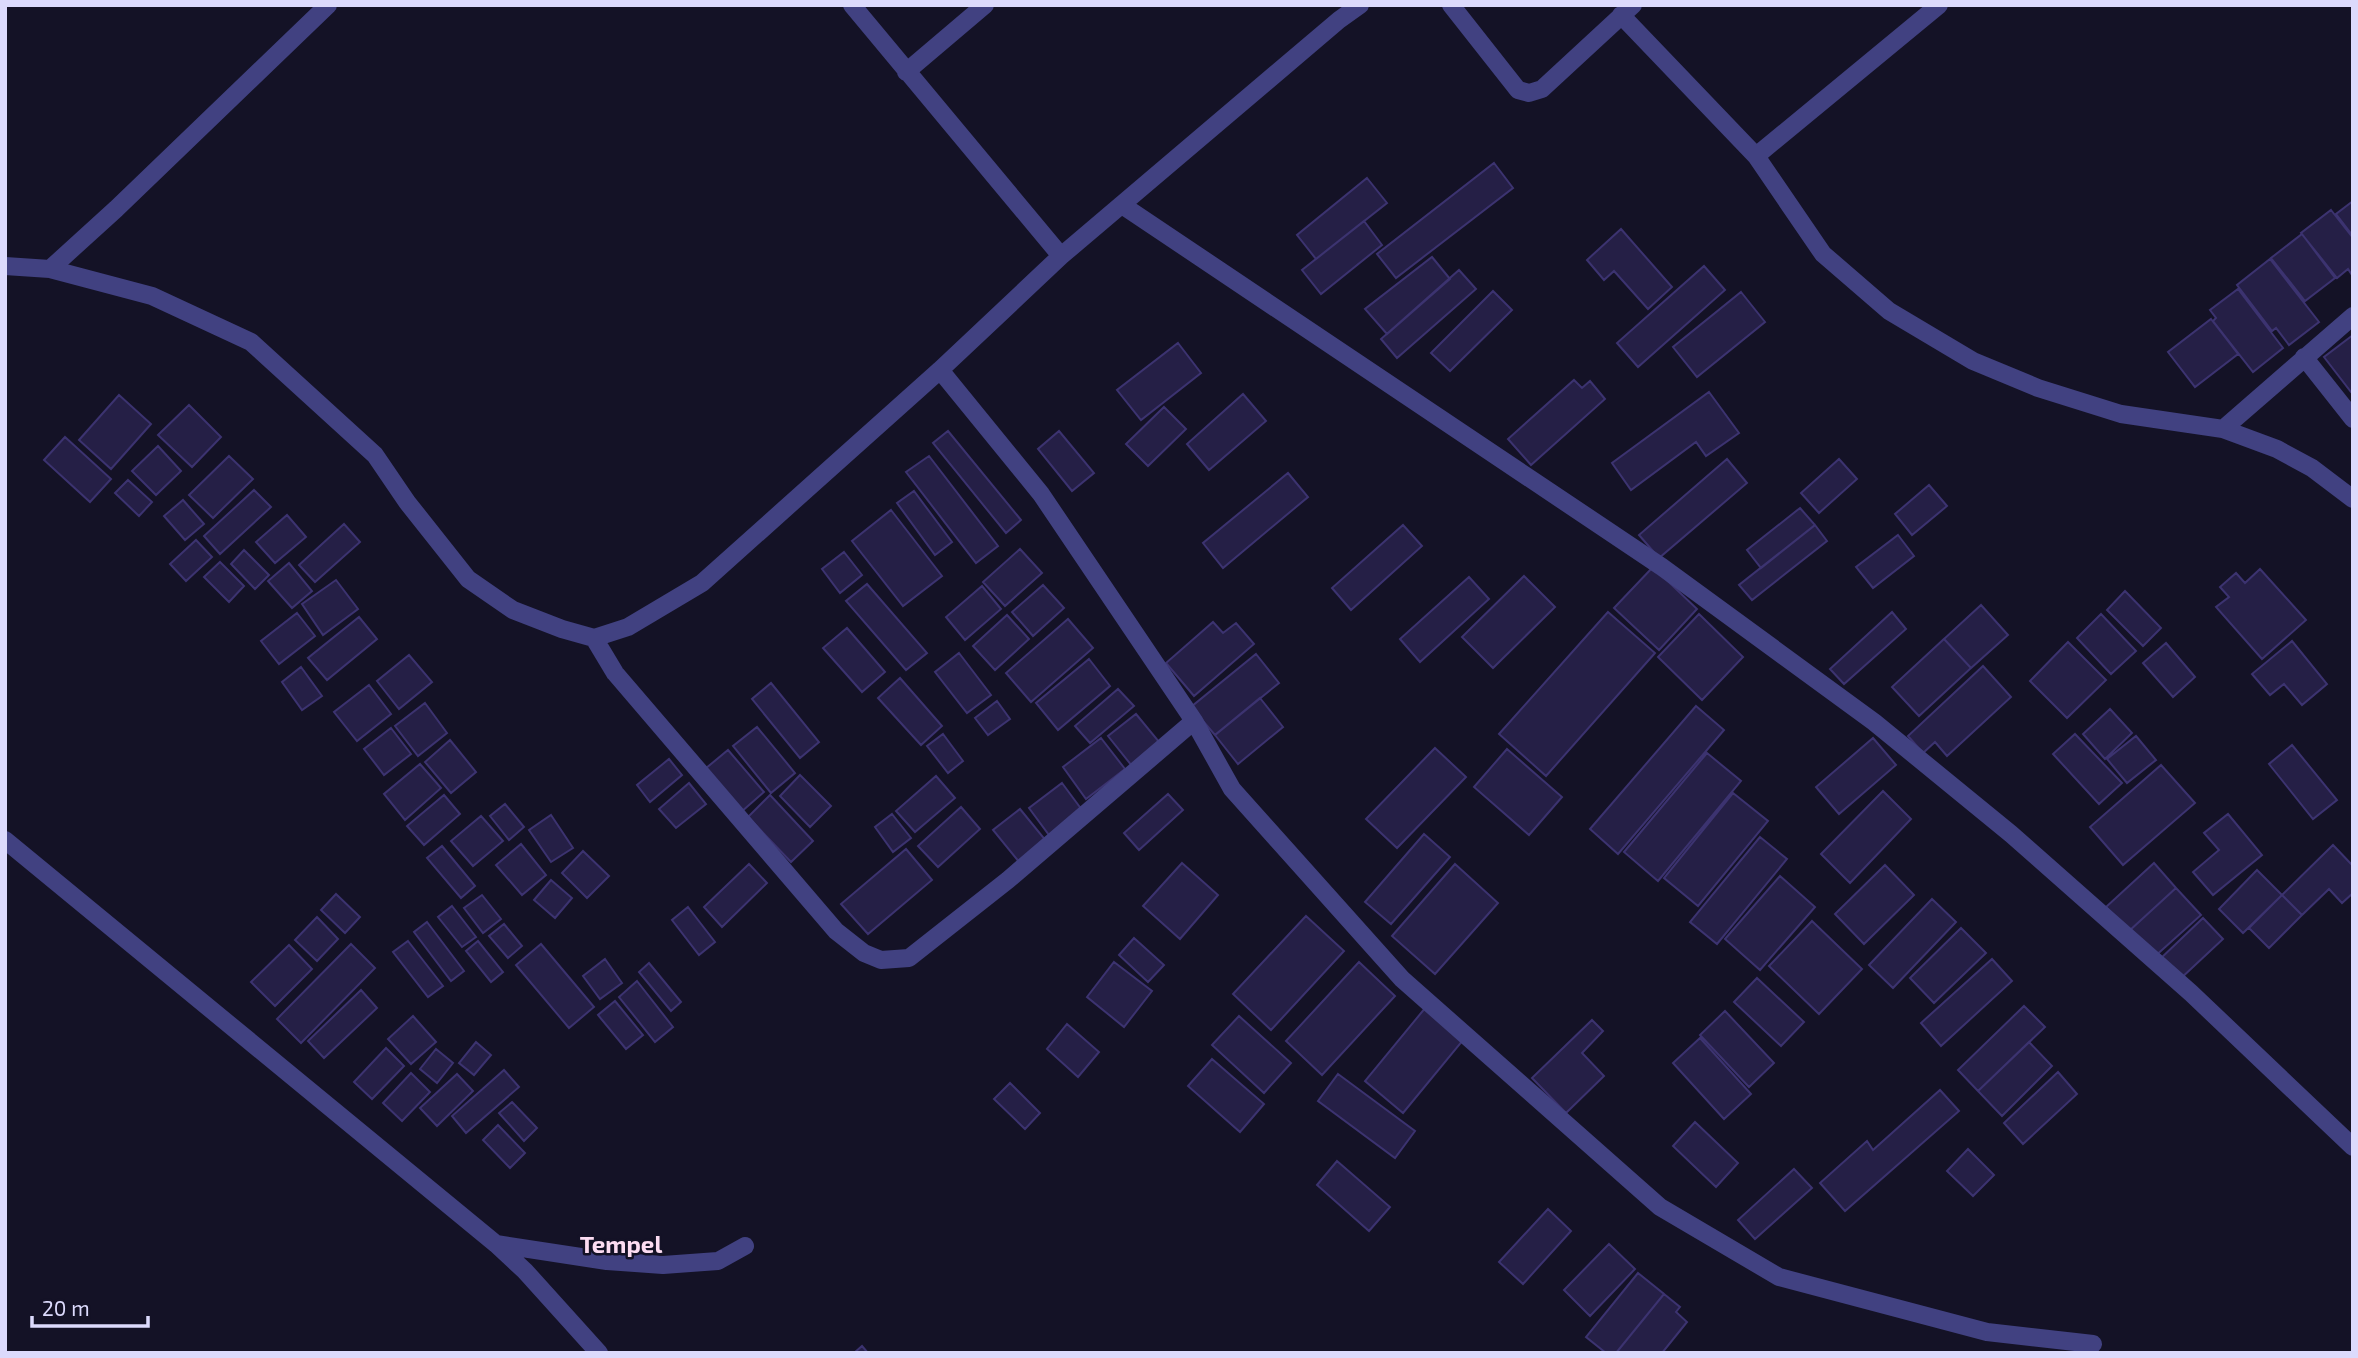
<svg xmlns="http://www.w3.org/2000/svg" width="2358" height="1358" font-family="'Exo 2',sans-serif">
	<style>
		.building { fill: #251f46; stroke: #3c3370; stroke-width: 2 }
		.lines { fill: none; stroke-linecap: round; stroke-linejoin: round }
		.minor { stroke: #414181; stroke-width: 18 }
		.labels { text-anchor: middle; dominant-baseline: central; stroke-width: 5; stroke-linejoin: round; paint-order: stroke }
		.quarter-label { font-size: 24px; font-weight: bold; fill: #fcdcf2; stroke: #141226 }
	</style>
	<rect width="100%" height="100%" fill="#141226"/>
	<path class="building" d="M 1494,163 L 1513,188 L 1396,278 L 1377,254 Z
		M 1367,178 L 1387,203 L 1316,259 L 1297,235 Z
		M 2353,201 L 2353,236 L 2336,214 Z
		M 2331,210 L 2353,238 L 2352,275 L 2348,269 L 2337,278 L 2301,233 Z
		M 1364,221 L 1382,245 L 1321,294 L 1302,270 Z
		M 1621,229 L 1672,287 L 1648,309 L 1614,271 L 1604,280 L 1587,260 Z
		M 2302,234 L 2335,278 L 2305,301 L 2271,258 Z
		M 1432,257 L 1450,279 L 1387,334 L 1365,309 Z
		M 2270,259 L 2319,322 L 2289,345 L 2276,328 L 2272,331 L 2237,285 Z
		M 1704,266 L 1725,290 L 1638,367 L 1617,343 Z
		M 1459,270 L 1476,289 L 1397,358 L 1381,339 Z
		M 2238,289 L 2283,348 L 2253,372 L 2213,321 L 2216,318 L 2210,310 Z
		M 1493,291 L 1512,310 L 1450,371 L 1431,353 Z
		M 1741,292 L 1765,322 L 1697,377 L 1673,347 Z
		M 2211,319 L 2238,354 L 2195,387 L 2168,352 Z
		M 2353,335 L 2353,391 L 2351,392 L 2324,357 Z
		M 1178,343 L 1201,373 L 1141,420 L 1117,390 Z
		M 1574,380 L 1582,388 L 1590,381 L 1605,399 L 1531,465 L 1508,439 Z
		M 1709,392 L 1739,433 L 1706,456 L 1696,442 L 1631,490 L 1612,463 Z
		M 1243,394 L 1266,421 L 1209,470 L 1187,444 Z
		M 119,395 L 151,424 L 111,469 L 79,440 Z
		M 189,405 L 221,437 L 192,467 L 158,435 Z
		M 1164,407 L 1186,429 L 1148,466 L 1126,444 Z
		M 948,431 L 1021,520 L 1006,533 L 933,443 Z
		M 1059,431 L 1094,473 L 1072,491 L 1038,449 Z
		M 65,437 L 111,479 L 90,502 L 44,460 Z
		M 158,446 L 181,471 L 156,495 L 132,471 Z
		M 229,456 L 253,479 L 213,518 L 189,495 Z
		M 929,456 L 998,546 L 976,563 L 906,472 Z
		M 1727,459 L 1747,483 L 1659,558 L 1639,535 Z
		M 1839,459 L 1857,479 L 1819,513 L 1801,493 Z
		M 1288,473 L 1308,497 L 1223,568 L 1203,543 Z
		M 128,480 L 152,502 L 139,516 L 115,493 Z
		M 1929,485 L 1947,506 L 1912,535 L 1895,514 Z
		M 254,490 L 271,507 L 220,554 L 204,536 Z
		M 914,491 L 952,542 L 935,555 L 897,503 Z
		M 183,500 L 204,524 L 185,540 L 164,516 Z
		M 1800,508 L 1815,525 L 1761,568 L 1747,550 Z
		M 891,510 L 942,576 L 903,606 L 852,541 Z
		M 287,515 L 306,537 L 275,563 L 256,542 Z
		M 344,524 L 360,542 L 315,582 L 299,565 Z
		M 1403,525 L 1422,546 L 1351,610 L 1332,588 Z
		M 1815,525 L 1827,541 L 1752,600 L 1739,585 Z
		M 1898,535 L 1914,556 L 1873,588 L 1856,567 Z
		M 196,540 L 212,557 L 186,581 L 170,564 Z
		M 1020,549 L 1042,573 L 1005,606 L 983,582 Z
		M 244,550 L 269,575 L 255,589 L 231,564 Z
		M 844,552 L 862,575 L 840,593 L 822,569 Z
		M 220,562 L 244,586 L 229,602 L 204,577 Z
		M 289,563 L 312,591 L 292,608 L 268,581 Z
		M 1653,567 L 1697,609 L 1659,650 L 1614,608 Z
		M 2260,569 L 2306,620 L 2262,659 L 2216,607 L 2229,597 L 2220,587 L 2236,573 L 2245,583 Z
		M 1524,576 L 1555,607 L 1493,668 L 1462,637 Z
		M 1469,577 L 1489,599 L 1420,662 L 1400,639 Z
		M 336,580 L 358,609 L 323,635 L 302,604 Z
		M 867,584 L 927,653 L 906,670 L 846,601 Z
		M 1043,585 L 1064,608 L 1033,636 L 1012,612 Z
		M 982,586 L 1001,609 L 965,640 L 946,617 Z
		M 2125,591 L 2161,628 L 2143,646 L 2107,610 Z
		M 1981,605 L 2008,635 L 1971,668 L 1944,639 Z
		M 1608,612 L 1655,653 L 1546,776 L 1499,734 Z
		M 1892,612 L 1906,629 L 1844,684 L 1830,669 Z
		M 297,613 L 315,636 L 279,664 L 261,641 Z
		M 1699,614 L 1743,657 L 1702,700 L 1658,657 Z
		M 2101,614 L 2136,651 L 2111,674 L 2077,638 Z
		M 1007,615 L 1029,639 L 995,670 L 973,646 Z
		M 359,617 L 377,639 L 327,680 L 308,658 Z
		M 1068,619 L 1093,648 L 1031,702 L 1006,673 Z
		M 1213,622 L 1223,633 L 1236,623 L 1254,644 L 1194,696 L 1166,663 Z
		M 847,628 L 885,672 L 862,692 L 823,648 Z
		M 1944,639 L 1971,668 L 1919,716 L 1892,687 Z
		M 2292,641 L 2327,684 L 2302,705 L 2284,684 L 2270,695 L 2252,674 Z
		M 2068,642 L 2106,680 L 2067,718 L 2030,681 Z
		M 2166,643 L 2195,677 L 2173,697 L 2143,663 Z
		M 959,653 L 991,695 L 967,713 L 935,672 Z
		M 1256,654 L 1279,683 L 1215,735 L 1191,707 Z
		M 409,655 L 432,682 L 399,709 L 377,681 Z
		M 1089,659 L 1110,686 L 1058,730 L 1036,703 Z
		M 1983,666 L 2011,697 L 1947,756 L 1935,742 L 1923,753 L 1908,736 Z
		M 301,667 L 322,696 L 302,710 L 282,682 Z
		M 900,678 L 942,726 L 921,745 L 878,698 Z
		M 771,683 L 819,742 L 800,758 L 752,699 Z
		M 369,685 L 391,714 L 357,741 L 334,712 Z
		M 1118,689 L 1134,706 L 1090,743 L 1075,726 Z
		M 1260,698 L 1283,727 L 1238,764 L 1215,735 Z
		M 997,701 L 1010,719 L 988,735 L 975,718 Z
		M 425,703 L 447,733 L 418,756 L 395,726 Z
		M 1696,706 L 1724,730 L 1618,854 L 1590,829 Z
		M 2110,709 L 2132,733 L 2105,759 L 2083,734 Z
		M 1136,714 L 1160,743 L 1132,766 L 1108,736 Z
		M 757,727 L 795,773 L 771,793 L 733,746 Z
		M 391,728 L 411,754 L 384,775 L 364,749 Z
		M 943,734 L 963,761 L 948,773 L 927,746 Z
		M 2075,734 L 2122,783 L 2099,804 L 2053,754 Z
		M 2136,736 L 2156,760 L 2127,783 L 2107,759 Z
		M 1101,738 L 1125,769 L 1086,799 L 1063,767 Z
		M 1873,738 L 1896,765 L 1839,814 L 1816,787 Z
		M 450,740 L 476,772 L 451,793 L 425,762 Z
		M 2292,745 L 2337,800 L 2313,819 L 2269,764 Z
		M 1435,748 L 1466,777 L 1397,848 L 1366,819 Z
		M 1507,749 L 1562,797 L 1529,835 L 1474,787 Z
		M 728,750 L 764,792 L 741,812 L 705,769 Z
		M 1707,753 L 1741,781 L 1658,881 L 1624,852 Z
		M 669,759 L 682,775 L 650,802 L 637,785 Z
		M 420,764 L 441,788 L 405,820 L 384,794 Z
		M 2161,765 L 2195,803 L 2123,865 L 2090,827 Z
		M 800,775 L 831,806 L 810,827 L 780,796 Z
		M 936,776 L 955,798 L 915,832 L 896,811 Z
		M 689,783 L 706,804 L 676,828 L 659,809 Z
		M 1062,783 L 1082,810 L 1049,835 L 1029,808 Z
		M 1883,791 L 1911,819 L 1850,883 L 1821,854 Z
		M 1733,793 L 1768,821 L 1698,906 L 1664,878 Z
		M 1168,794 L 1183,810 L 1139,850 L 1124,833 Z
		M 444,795 L 460,814 L 424,845 L 407,826 Z
		M 770,795 L 813,841 L 791,862 L 748,817 Z
		M 505,804 L 524,827 L 509,840 L 490,816 Z
		M 961,807 L 980,829 L 938,867 L 918,846 Z
		M 1020,809 L 1047,842 L 1020,863 L 993,830 Z
		M 892,814 L 911,838 L 893,852 L 875,827 Z
		M 2228,814 L 2262,855 L 2213,895 L 2193,872 L 2219,850 L 2204,833 Z
		M 551,815 L 573,848 L 551,862 L 529,830 Z
		M 481,816 L 503,841 L 473,866 L 451,841 Z
		M 1424,834 L 1450,857 L 1391,924 L 1365,902 Z
		M 1760,837 L 1787,859 L 1717,944 L 1690,922 Z
		M 521,844 L 546,875 L 522,895 L 496,865 Z
		M 2333,845 L 2353,866 L 2353,893 L 2342,903 L 2329,889 L 2302,915 L 2282,895 Z
		M 442,846 L 475,886 L 461,898 L 427,858 Z
		M 906,849 L 932,880 L 868,934 L 841,904 Z
		M 583,851 L 609,876 L 587,898 L 562,873 Z
		M 1182,863 L 1218,895 L 1180,939 L 1143,906 Z
		M 2154,863 L 2176,888 L 2129,931 L 2106,907 Z
		M 749,864 L 767,883 L 722,927 L 704,907 Z
		M 1455,864 L 1498,903 L 1435,974 L 1392,936 Z
		M 1885,865 L 1914,895 L 1864,944 L 1835,914 Z
		M 2257,870 L 2282,895 L 2243,933 L 2219,909 Z
		M 1780,876 L 1815,907 L 1760,970 L 1725,939 Z
		M 551,880 L 572,898 L 555,918 L 534,900 Z
		M 2176,888 L 2201,915 L 2153,958 L 2129,931 Z
		M 336,894 L 360,917 L 345,933 L 321,910 Z
		M 482,895 L 501,919 L 483,933 L 464,908 Z
		M 2282,895 L 2302,915 L 2269,948 L 2249,928 Z
		M 1932,899 L 1956,922 L 1893,988 L 1869,965 Z
		M 452,906 L 476,937 L 462,947 L 438,917 Z
		M 688,907 L 715,942 L 699,955 L 672,920 Z
		M 1306,916 L 1344,951 L 1271,1030 L 1233,994 Z
		M 317,917 L 338,939 L 317,961 L 295,940 Z
		M 2203,918 L 2223,939 L 2179,980 L 2159,960 Z
		M 1812,921 L 1862,969 L 1819,1014 L 1769,966 Z
		M 427,922 L 464,971 L 451,981 L 414,932 Z
		M 504,924 L 522,946 L 508,958 L 489,936 Z
		M 1961,928 L 1986,953 L 1934,1003 L 1910,978 Z
		M 1134,938 L 1164,965 L 1148,982 L 1119,955 Z
		M 408,941 L 443,986 L 428,997 L 393,952 Z
		M 478,941 L 503,972 L 491,982 L 466,951 Z
		M 351,944 L 375,968 L 301,1043 L 277,1019 Z
		M 541,944 L 594,1007 L 569,1028 L 516,965 Z
		M 289,945 L 312,969 L 275,1006 L 251,982 Z
		M 605,959 L 622,983 L 600,999 L 583,976 Z
		M 1992,959 L 2012,981 L 1941,1046 L 1921,1023 Z
		M 1114,962 L 1152,991 L 1124,1027 L 1087,997 Z
		M 1359,962 L 1395,996 L 1322,1075 L 1286,1041 Z
		M 649,963 L 681,1002 L 671,1011 L 639,972 Z
		M 1757,978 L 1804,1022 L 1781,1046 L 1734,1002 Z
		M 637,981 L 673,1027 L 655,1042 L 619,997 Z
		M 361,990 L 377,1008 L 324,1058 L 308,1041 Z
		M 615,1001 L 643,1035 L 626,1049 L 598,1015 Z
		M 2024,1006 L 2045,1027 L 1978,1091 L 1958,1070 Z
		M 1426,1007 L 1464,1039 L 1403,1113 L 1365,1081 Z
		M 1725,1011 L 1774,1063 L 1749,1087 L 1700,1035 Z
		M 413,1016 L 436,1042 L 411,1064 L 388,1039 Z
		M 1239,1016 L 1291,1063 L 1264,1093 L 1212,1045 Z
		M 1592,1020 L 1603,1031 L 1582,1053 L 1604,1076 L 1566,1113 L 1532,1078 Z
		M 1067,1024 L 1099,1052 L 1078,1077 L 1047,1049 Z
		M 1700,1038 L 1751,1094 L 1724,1119 L 1673,1063 Z
		M 476,1042 L 491,1055 L 474,1075 L 459,1063 Z
		M 2029,1042 L 2052,1066 L 2002,1116 L 1978,1091 Z
		M 386,1048 L 404,1066 L 372,1099 L 354,1082 Z
		M 436,1049 L 453,1063 L 437,1083 L 420,1069 Z
		M 1212,1059 L 1264,1104 L 1240,1132 L 1188,1086 Z
		M 504,1070 L 519,1087 L 466,1133 L 452,1116 Z
		M 2058,1072 L 2077,1094 L 2023,1144 L 2004,1123 Z
		M 411,1073 L 430,1092 L 402,1121 L 383,1103 Z
		M 457,1074 L 473,1091 L 437,1126 L 420,1108 Z
		M 1338,1074 L 1415,1131 L 1395,1158 L 1318,1101 Z
		M 1010,1083 L 1040,1113 L 1025,1129 L 994,1099 Z
		M 1940,1090 L 1959,1111 L 1845,1211 L 1820,1183 L 1867,1141 L 1873,1150 Z
		M 512,1102 L 537,1128 L 524,1141 L 499,1113 Z
		M 1695,1122 L 1738,1163 L 1716,1187 L 1673,1146 Z
		M 498,1125 L 525,1153 L 510,1168 L 483,1140 Z
		M 1968,1149 L 1994,1175 L 1973,1196 L 1947,1171 Z
		M 1337,1161 L 1390,1207 L 1369,1231 L 1317,1185 Z
		M 1794,1169 L 1812,1188 L 1755,1239 L 1738,1220 Z
		M 1548,1209 L 1571,1231 L 1523,1284 L 1499,1262 Z
		M 1609,1244 L 1635,1269 L 1590,1316 L 1564,1290 Z
		M 1638,1273 L 1664,1294 L 1616,1353 L 1606,1353 L 1586,1337 Z
		M 1664,1294 L 1680,1307 L 1676,1312 L 1687,1322 L 1662,1353 L 1616,1353 Z
		M 862,1346 L 868,1353 L 854,1353 Z"/>
	<g class="lines">
		<path class="minor" d="M 852,5 L 1061,256 L 1339,20 L 1360,5
			M 1451,5 L 1518,90 L 1529,93 L 1542,89 L 1633,5
			M 1621,15 L 1756,156 L 1823,254 L 1889,311 L 1973,361 L 2038,388 L 2121,414 L 2223,429 L 2353,316
			M 906,72 L 985,5
			M 1756,156 L 1939,5
			M 1122,205 L 1662,567 L 1874,722 L 2011,834 L 2191,993 L 2353,1147
			M 5,266 L 50,269 L 152,296 L 251,342 L 375,455 L 407,502 L 468,579 L 513,610 L 562,629 L 594,638 L 628,627 L 702,583 L 940,370 L 1061,256
			M 50,269 L 116,209 L 328,5
			M 2304,357 L 2353,419
			M 940,370 L 1041,494 L 1194,721 L 1232,789 L 1402,979 L 1660,1207 L 1779,1277 L 1987,1332 L 2093,1344
			M 2223,429 L 2277,449 L 2312,468 L 2353,499
			M 594,638 L 615,673 L 836,931 L 864,953 L 881,960 L 909,958 L 1008,880 L 1194,721
			M 5,840 L 496,1244 L 525,1271 L 599,1353
			M 496,1244 L 607,1261 L 663,1265 L 718,1261 L 745,1246"/>
	</g>
	<g class="labels">
		<g class="quarter-label">
			<text x="621" y="1243">Tempel</text>
		</g>
	</g>
	<rect width="2358" height="1358" fill="none" stroke="#dcdafc" stroke-width="14"/>
	<path d="M32 1316v10h116v-10" fill="none" stroke="#dcdafc" stroke-width="3.5"/>
	<text x="42" y="1316" font-size="21" fill="#dcdafc" stroke="#141226" stroke-width="5" paint-order="stroke">20 m</text>
</svg>
